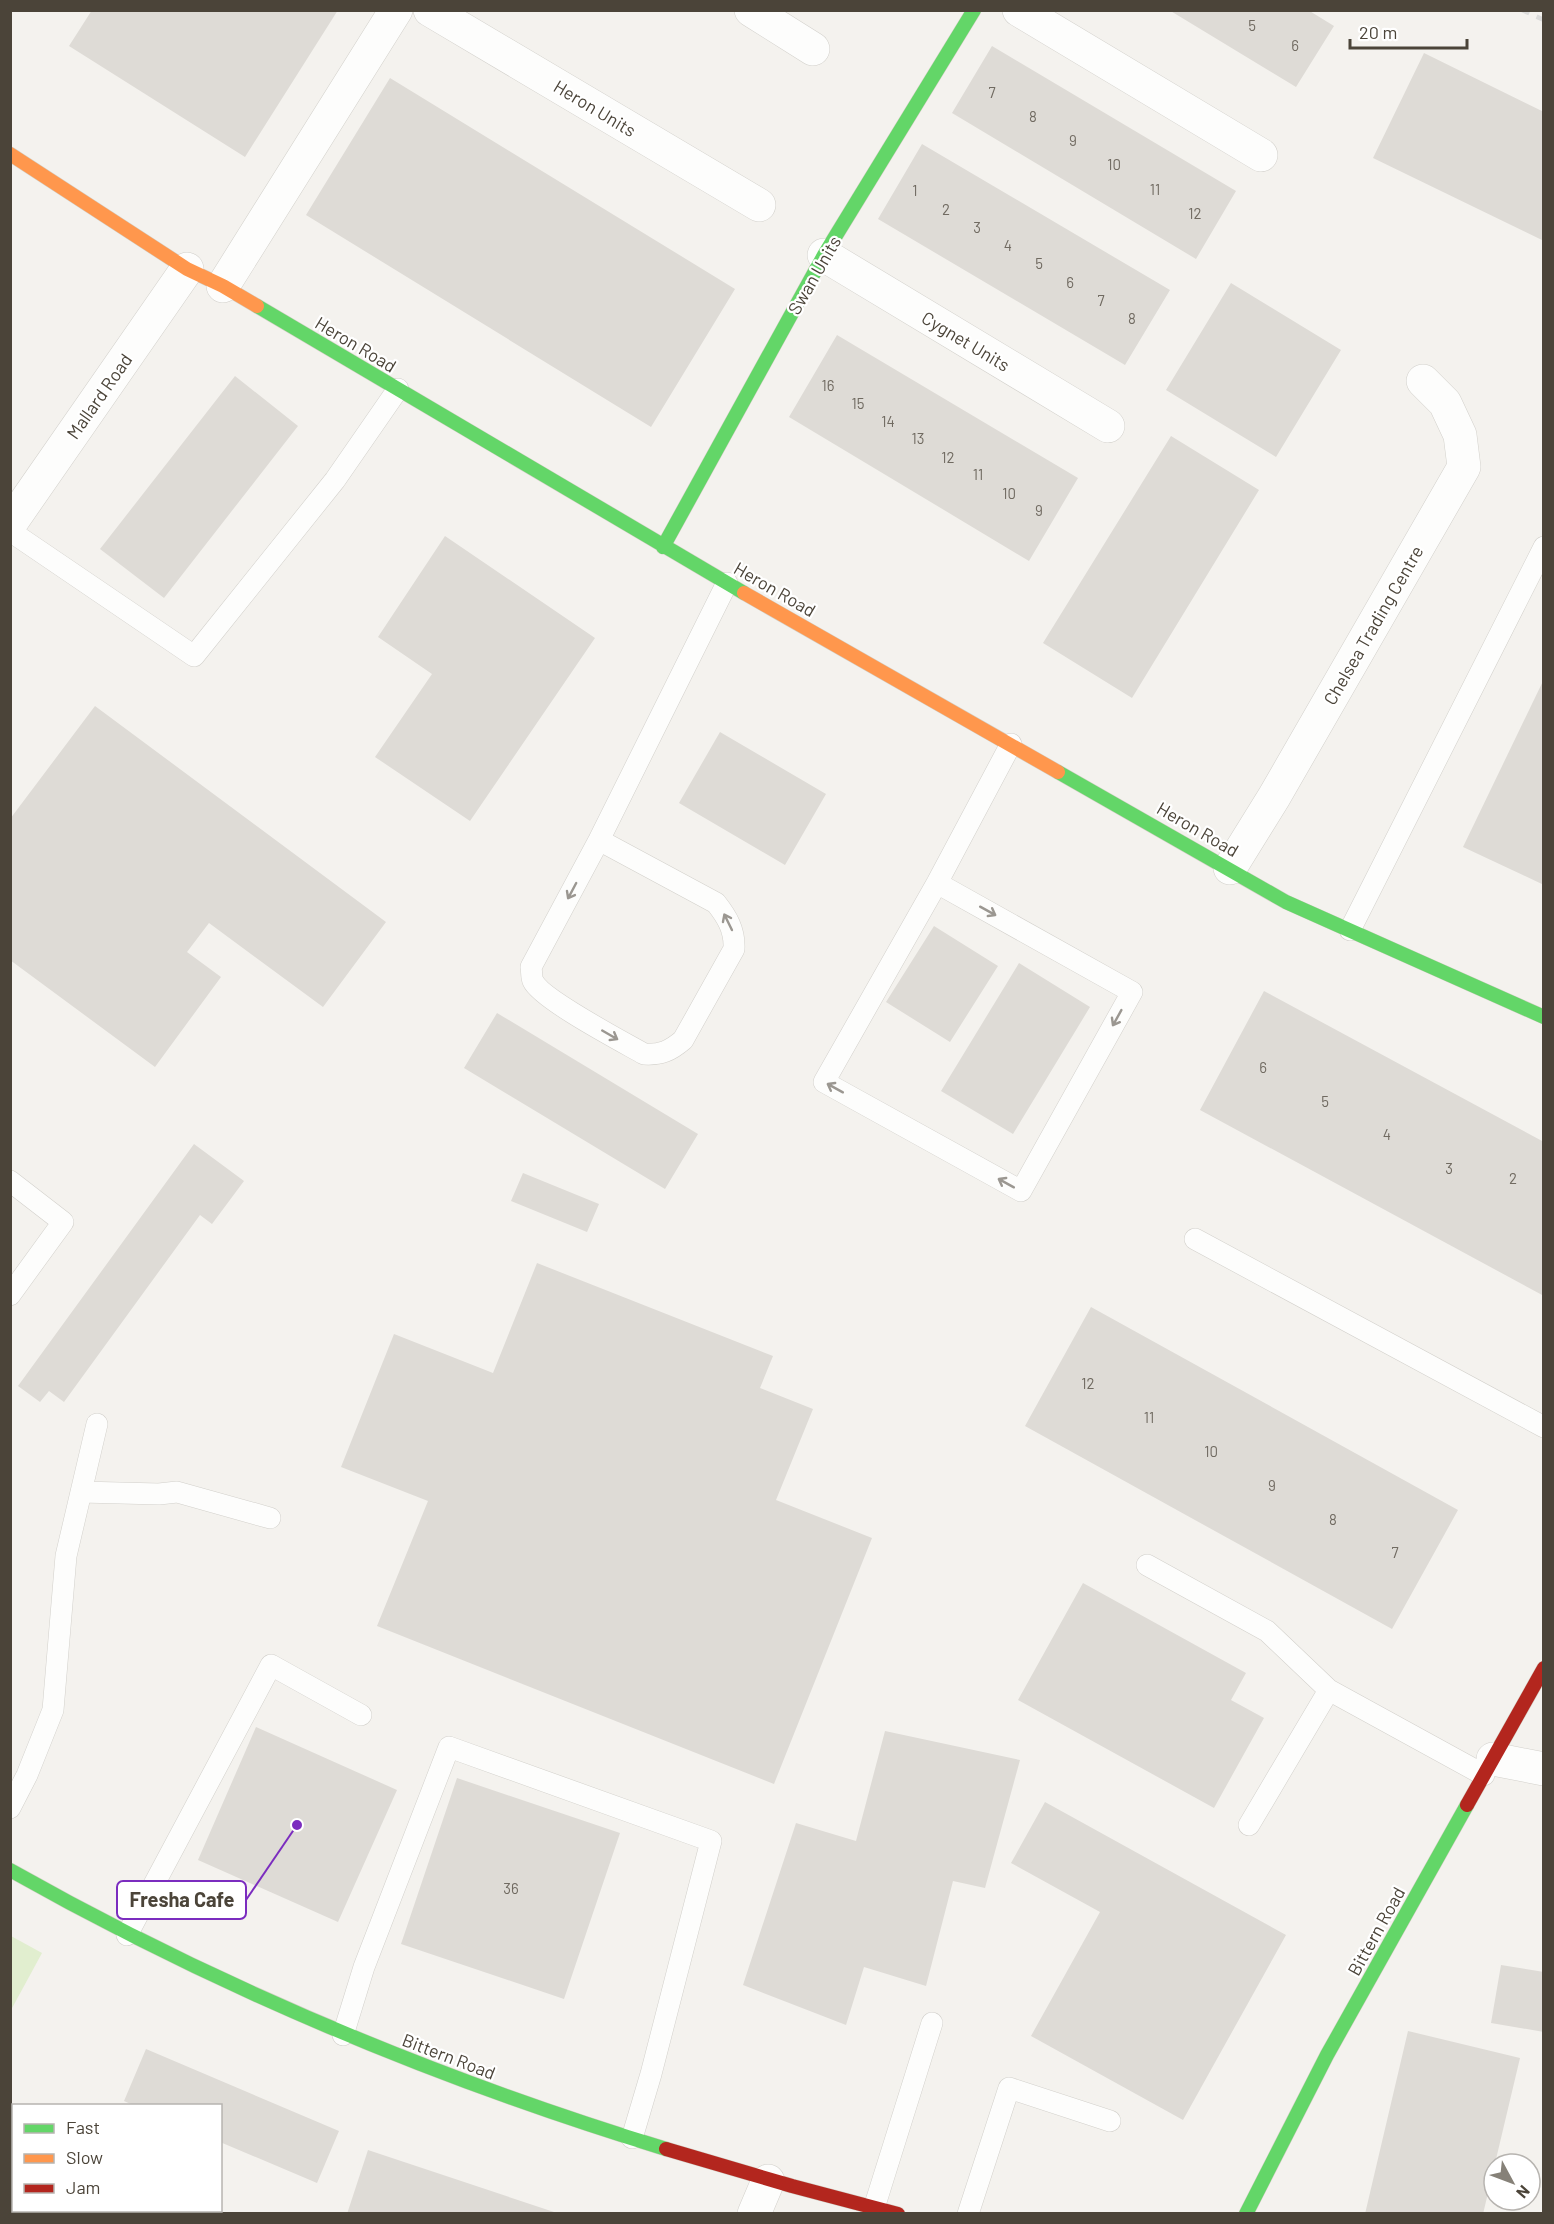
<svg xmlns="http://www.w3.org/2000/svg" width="1554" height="2224" font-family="Barlow,sans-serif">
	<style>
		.green { fill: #e1eecf }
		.building { fill: #dedbd6 }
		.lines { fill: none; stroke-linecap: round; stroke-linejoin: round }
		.lane-casing { stroke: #d2d0cb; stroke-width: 22 }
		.street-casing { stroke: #d2d0cb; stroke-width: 34 }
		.fast-casing { stroke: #d3cfc5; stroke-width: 15 }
		.slow-casing { stroke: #d3cfc5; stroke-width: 15 }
		.jam-casing { stroke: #d3cfc5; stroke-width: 15 }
		.lane { stroke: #fdfdfc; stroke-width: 21 }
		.street { stroke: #fdfdfc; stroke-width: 33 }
		.fast { stroke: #63d668; stroke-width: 14 }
		.slow { stroke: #ff974d; stroke-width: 14 }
		.jam { stroke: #b3261e; stroke-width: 14 }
		.rail { stroke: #dbdbda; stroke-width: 4.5; stroke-dasharray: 8 8; stroke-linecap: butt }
		.oneway { stroke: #9b9791 }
		.labels { text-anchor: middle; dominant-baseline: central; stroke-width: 4.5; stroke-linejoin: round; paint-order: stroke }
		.number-label { font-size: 15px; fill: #706a61 }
		.street-label { font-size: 18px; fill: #4b4439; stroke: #fff }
		.leader { fill: none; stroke: #7b2cbf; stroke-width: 2 }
		.callout-dot { fill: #7b2cbf; stroke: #fff; stroke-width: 2 }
		.callout { fill: #fff; stroke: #7b2cbf; stroke-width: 2 }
		.callout-label { font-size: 20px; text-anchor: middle; font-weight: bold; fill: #4b4439 }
	</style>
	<rect width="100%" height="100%" fill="#f4f2ee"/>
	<path class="green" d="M 11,1936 L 42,1953 L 11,2010 Z"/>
	<path class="building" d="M 92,10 L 338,10 L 245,157 L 69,46 Z
		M 1169,10 L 1308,10 L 1334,26 L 1296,87 Z
		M 992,46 L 1236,191 L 1196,259 L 952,113 Z
		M 1424,53 L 1544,112 L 1544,241 L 1373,158 Z
		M 390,78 L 735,289 L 651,427 L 306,215 Z
		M 922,144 L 1170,290 L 1125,365 L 878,219 Z
		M 1231,283 L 1341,350 L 1276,457 L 1166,390 Z
		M 837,335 L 1078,478 L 1029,561 L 789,417 Z
		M 235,376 L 298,426 L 164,598 L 100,549 Z
		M 1171,436 L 1259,490 L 1132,698 L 1043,643 Z
		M 445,536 L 595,638 L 470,821 L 375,757 L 432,674 L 378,637 Z
		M 1544,679 L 1544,885 L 1463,847 Z
		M 95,706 L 386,922 L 323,1007 L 209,923 L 187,952 L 221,977 L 155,1067 L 10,960 L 10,819 Z
		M 720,732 L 826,794 L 785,865 L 679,803 Z
		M 934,926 L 998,966 L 950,1042 L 886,1002 Z
		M 1019,963 L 1090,1007 L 1013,1134 L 941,1091 Z
		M 1264,991 L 1544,1142 L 1544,1296 L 1200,1110 Z
		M 497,1013 L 698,1134 L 665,1189 L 464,1068 Z
		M 194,1144 L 244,1181 L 212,1224 L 200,1215 L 64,1402 L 49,1391 L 40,1402 L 18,1386 Z
		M 523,1173 L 599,1204 L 587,1232 L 511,1201 Z
		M 537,1263 L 773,1356 L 760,1388 L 813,1409 L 776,1500 L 872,1538 L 774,1784 L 377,1626 L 428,1501 L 341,1467 L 394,1334 L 493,1373 Z
		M 1091,1307 L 1458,1510 L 1392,1629 L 1025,1426 Z
		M 1083,1583 L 1246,1673 L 1231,1700 L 1264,1718 L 1214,1808 L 1018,1700 Z
		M 256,1727 L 397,1790 L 338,1922 L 198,1860 Z
		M 885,1731 L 1020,1760 L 985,1888 L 953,1881 L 926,1986 L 864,1967 L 846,2025 L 743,1985 L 796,1823 L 856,1841 Z
		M 457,1778 L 620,1833 L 564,1999 L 401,1944 Z
		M 1045,1802 L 1286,1935 L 1183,2120 L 1031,2036 L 1100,1912 L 1011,1863 Z
		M 1501,1965 L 1544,1972 L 1544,2032 L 1491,2023 Z
		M 1408,2031 L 1520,2058 L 1483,2214 L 1365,2214 Z
		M 146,2049 L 339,2131 L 317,2183 L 220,2142 L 220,2106 L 135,2106 L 124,2101 Z
		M 368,2150 L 557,2213 L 557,2214 L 347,2214 Z"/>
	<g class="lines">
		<defs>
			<path id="lane" d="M 10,531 L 194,656 L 335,480 L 398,389
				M 599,840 L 716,903 C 727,917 735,930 734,949 L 683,1040 C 670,1051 661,1055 644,1054 C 623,1042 541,999 533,981 C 531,977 532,971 531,967 L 599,840 L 727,583
				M 937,883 L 1132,992 L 1021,1191 L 824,1082 L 937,883 L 1011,744
				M 1350,930 L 1544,547
				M 10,1181 L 63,1222 L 10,1295
				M 1195,1239 L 1544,1427
				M 81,1492 L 159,1494 L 177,1492 L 270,1518
				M 1147,1565 L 1267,1631 L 1329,1690
				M 10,1808 L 27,1775 L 53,1710 L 66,1556 L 97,1424
				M 1249,1825 L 1329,1690 L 1484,1775
				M 127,1935 L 271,1665 L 361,1715
				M 343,2035 L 364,1967 L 449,1747 L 711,1841 L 651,2074 L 632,2138
				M 874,2208 L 932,2023
				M 968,2214 L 1009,2088 L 1110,2121"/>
			<path id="street" d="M 430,10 L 759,205
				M 751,10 L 813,49
				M 1019,10 L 1261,155
				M 824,255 L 1108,426
				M 223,286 L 396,10
				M 10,524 L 187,269
				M 1230,868 L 1274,797 L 1464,467 L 1460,435 L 1445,403 L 1423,381
				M 1493,1759 L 1544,1769
				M 754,2214 L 768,2181"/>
			<path id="fast" d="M 257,306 L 744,593
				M 663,547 L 824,255 L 974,10
				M 1058,772 L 1286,902 L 1544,1017
				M 10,1870 C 219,1988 437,2079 666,2149
				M 1246,2214 L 1327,2055 L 1467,1805"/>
			<path id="slow" d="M 10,154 L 187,269 L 223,286 L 257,306
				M 744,593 L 1058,772"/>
			<path id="jam" d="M 1467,1805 L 1544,1668
				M 666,2149 L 792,2186 L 898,2214"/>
		</defs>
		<use href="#lane" class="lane-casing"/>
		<use href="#street" class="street-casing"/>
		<use href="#fast" class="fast-casing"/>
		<use href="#slow" class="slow-casing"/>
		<use href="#jam" class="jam-casing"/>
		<use href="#lane" class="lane"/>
		<use href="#street" class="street"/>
		<use href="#fast" class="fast"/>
		<use href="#slow" class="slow"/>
		<use href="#jam" class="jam"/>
		<path class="rail" d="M 1522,10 L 1544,20"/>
	</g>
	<defs><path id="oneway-shaft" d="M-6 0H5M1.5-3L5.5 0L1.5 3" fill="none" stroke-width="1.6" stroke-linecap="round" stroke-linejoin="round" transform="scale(1.5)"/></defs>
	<g class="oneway">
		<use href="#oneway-shaft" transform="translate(572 891) rotate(118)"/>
		<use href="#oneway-shaft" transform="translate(988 911) rotate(29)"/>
		<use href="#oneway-shaft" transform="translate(728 922) rotate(-116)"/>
		<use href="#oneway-shaft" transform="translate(1117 1018) rotate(119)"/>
		<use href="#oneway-shaft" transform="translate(610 1035) rotate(30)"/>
		<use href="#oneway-shaft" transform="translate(835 1088) rotate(-151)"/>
		<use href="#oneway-shaft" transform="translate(1006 1183) rotate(-151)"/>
	</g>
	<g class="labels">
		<g class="number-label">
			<text x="1252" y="25">5</text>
			<text x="1295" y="45">6</text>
			<text x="992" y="92">7</text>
			<text x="1033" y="116">8</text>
			<text x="1073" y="140">9</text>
			<text x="1114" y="164">10</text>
			<text x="1155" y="189">11</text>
			<text x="915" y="190">1</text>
			<text x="946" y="209">2</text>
			<text x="1195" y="213">12</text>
			<text x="977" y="227">3</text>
			<text x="1008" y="245">4</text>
			<text x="1039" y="263">5</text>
			<text x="1070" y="282">6</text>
			<text x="1101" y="300">7</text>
			<text x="1132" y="318">8</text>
			<text x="828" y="385">16</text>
			<text x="858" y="403">15</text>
			<text x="888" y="421">14</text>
			<text x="918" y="438">13</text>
			<text x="948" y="457">12</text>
			<text x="978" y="474">11</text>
			<text x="1009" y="493">10</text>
			<text x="1039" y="510">9</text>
			<text x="1263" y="1067">6</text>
			<text x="1325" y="1101">5</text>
			<text x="1387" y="1134">4</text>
			<text x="1449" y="1168">3</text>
			<text x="1513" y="1178">2</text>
			<text x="1088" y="1383">12</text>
			<text x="1149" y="1417">11</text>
			<text x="1211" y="1451">10</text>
			<text x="1272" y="1485">9</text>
			<text x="1333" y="1519">8</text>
			<text x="1395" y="1552">7</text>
			<text x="511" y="1888">36</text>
		</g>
		<g class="street-label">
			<text transform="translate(595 108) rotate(31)">Heron Units</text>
			<text transform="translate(814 275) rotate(-60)">Swan Units</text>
			<text transform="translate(966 341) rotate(31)">Cygnet Units</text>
			<text transform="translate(356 344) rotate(31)">Heron Road</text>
			<text transform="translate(99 396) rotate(-55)">Mallard Road</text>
			<text transform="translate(775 589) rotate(30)">Heron Road</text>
			<text transform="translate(1373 625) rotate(-60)">Chelsea Trading Centre</text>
			<text transform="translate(1198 829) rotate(30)">Heron Road</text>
			<text transform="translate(1376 1931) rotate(-61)">Bittern Road</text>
			<text transform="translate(449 2056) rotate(21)">Bittern Road</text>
		</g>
	</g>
	<path class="leader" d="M297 1825L246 1900"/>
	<circle class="callout-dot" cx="297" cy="1825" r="6"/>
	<rect class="callout" x="117" y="1881" width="129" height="38" rx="6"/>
	<g class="callout-label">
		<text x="182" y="1907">Fresha Cafe</text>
	</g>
	<rect width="1554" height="2224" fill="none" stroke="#4b4439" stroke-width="24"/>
	<rect x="12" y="2104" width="210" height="108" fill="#ffffff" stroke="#b7b4b0" stroke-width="1.5"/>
	<rect x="24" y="2124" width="30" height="9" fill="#63d668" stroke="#b7b4b0" stroke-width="1.5"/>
	<text x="66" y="2134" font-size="18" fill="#4b4439">Fast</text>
	<rect x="24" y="2154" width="30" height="9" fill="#ff974d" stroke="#b7b4b0" stroke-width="1.5"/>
	<text x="66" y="2164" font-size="18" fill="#4b4439">Slow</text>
	<rect x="24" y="2184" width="30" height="9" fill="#b3261e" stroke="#b7b4b0" stroke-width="1.5"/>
	<text x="66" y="2194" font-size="18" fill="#4b4439">Jam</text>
	<g transform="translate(1512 2182) rotate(131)"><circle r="28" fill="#ffffff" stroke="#b7b4b0" stroke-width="1.5"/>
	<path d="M0-4.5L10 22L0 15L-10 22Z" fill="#868178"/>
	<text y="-9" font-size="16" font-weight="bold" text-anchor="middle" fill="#4b4439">N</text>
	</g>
	<path d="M1350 39v9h117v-9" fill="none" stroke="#4b4439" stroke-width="3"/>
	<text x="1359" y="39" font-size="18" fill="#4b4439" stroke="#ffffff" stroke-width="4.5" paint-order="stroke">20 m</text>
</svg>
